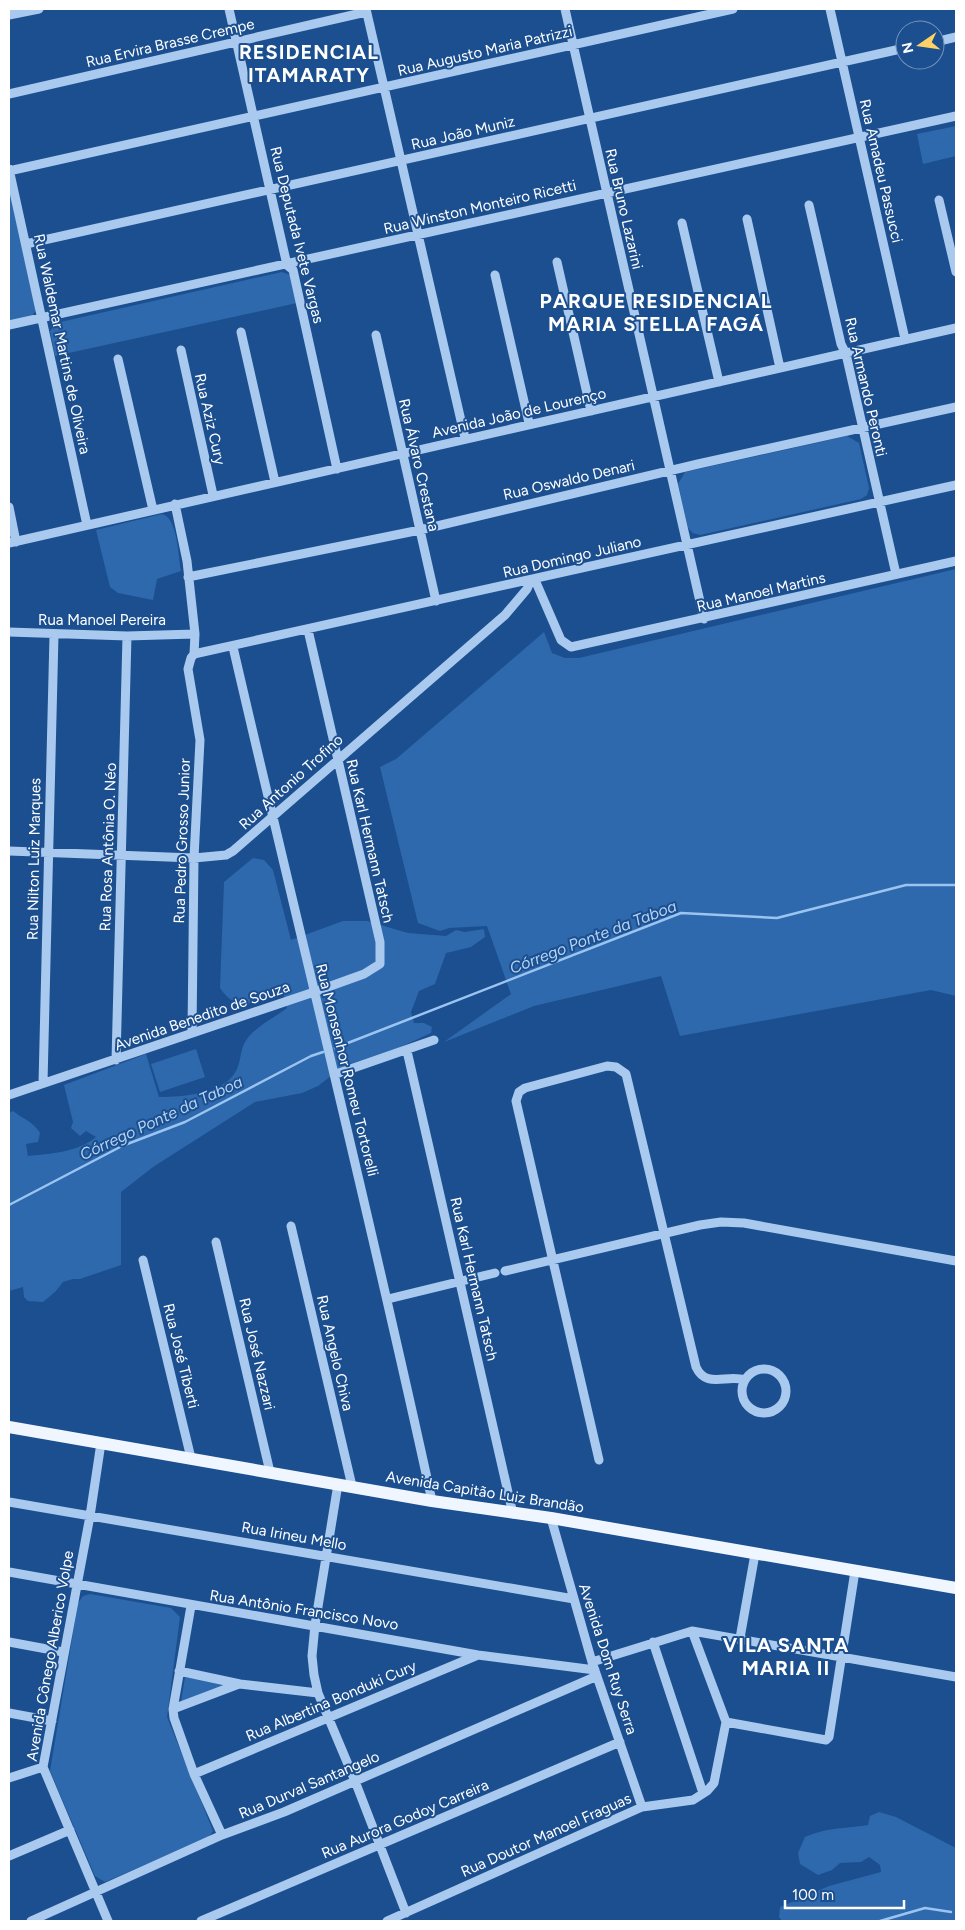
<svg xmlns="http://www.w3.org/2000/svg" width="965" height="1930" font-family="Figtree,sans-serif">
	<style>
		.green { fill: #2e69ad }
		.lines { fill: none; stroke-linecap: round; stroke-linejoin: round }
		.stream { stroke: #9cc4f0; stroke-width: 2.5 }
		.minor { stroke: #a9c9ee; stroke-width: 9 }
		.major { stroke: #f0f6ff; stroke-width: 12 }
		.labels { text-anchor: middle; dominant-baseline: central; stroke-width: 4; stroke-linejoin: round; paint-order: stroke }
		.street-label { font-size: 15px; fill: #fff; stroke: #1b4f8f }
		.water-label { font-size: 16px; font-style: italic; fill: #b5d3f5; stroke: #1b4f8f }
		.district-label { font-size: 20px; font-weight: bold; letter-spacing: 1px; fill: #fff; stroke: #1b4f8f }
	</style>
	<rect width="100%" height="100%" fill="#1b4f8f"/>
	<path class="green" d="M 956,126 L 956,156 L 923,164 L 917,134 Z
		M 9,186 L 36,310 L 32,316 L 9,322 Z
		M 282,272 L 290,275 L 297,303 L 55,356 L 50,331 L 56,323 Z
		M 847,436 L 859,443 L 869,488 L 867,495 L 861,499 L 700,535 L 693,533 L 688,528 L 678,484 L 685,472 Z
		M 162,514 C 178,518 178,556 181,571 L 157,579 L 153,600 L 118,593 L 110,587 L 96,530 Z
		M 956,569 L 956,996 L 931,990 L 680,1036 L 661,976 L 534,1006 L 444,1042 L 511,994 L 487,926 L 449,928 L 440,931 L 418,923 L 380,767 L 396,759 L 544,632 L 552,653 L 565,658 L 579,658 Z
		M 253,858 L 264,860 L 273,870 L 291,940 L 343,921 L 367,921 L 408,933 L 446,936 L 456,930 L 465,932 L 484,929 L 485,937 L 471,947 L 446,953 L 435,984 L 419,991 L 411,1012 L 414,1023 L 424,1023 L 432,1027 L 431,1033 L 398,1048 L 344,1066 L 318,1086 L 302,1093 L 255,1102 L 153,1167 L 121,1192 L 121,1265 L 80,1279 L 73,1279 L 63,1282 L 55,1292 L 43,1302 L 28,1301 L 24,1297 L 23,1287 L 9,1291 L 9,1113 L 13,1111 C 23,1119 33,1121 40,1133 L 38,1142 L 26,1144 L 28,1156 C 50,1154 78,1152 96,1137 L 86,1131 L 80,1136 L 71,1128 L 73,1122 L 64,1085 L 146,1054 L 159,1097 C 183,1097 224,1094 236,1071 C 241,1062 240,1050 245,1042 C 254,1027 274,1018 287,1008 L 283,992 C 257,1001 238,1015 220,988 L 224,882 Z
		M 196,1049 L 205,1077 L 160,1092 L 151,1064 Z
		M 90,1594 L 171,1608 L 180,1617 L 167,1717 L 213,1831 L 209,1837 L 105,1882 L 95,1876 L 50,1771 L 78,1603 L 83,1596 Z
		M 185,1677 L 224,1684 L 224,1686 L 181,1702 Z
		M 879,1812 L 896,1817 L 956,1848 L 956,1921 L 782,1921 L 779,1917 L 780,1907 L 829,1886 L 881,1872 L 880,1865 L 869,1857 L 861,1862 L 840,1863 L 832,1870 L 818,1875 L 800,1864 L 798,1853 L 805,1837 C 829,1827 843,1829 868,1825 L 870,1816 Z"/>
	<g class="lines">
		<path class="stream" d="M 335,1048 L 681,913 L 777,918 L 906,885 L 956,885
			M 9,1205 L 122,1146 L 185,1122 L 311,1056 L 323,1052
			M 880,1921 L 925,1908 L 951,1912"/>
		<path class="minor" d="M 229,9 L 287,265 L 293,270 L 337,469
			M 366,9 L 465,438
			M 565,9 L 704,619
			M 830,9 L 905,339
			M 9,15 L 39,9
			M 935,42 L 956,37
			M 9,94 L 366,12
			M 9,169 L 87,525
			M 9,171 L 733,9
			M 939,200 L 956,272
			M 809,205 L 841,344 L 846,354 L 896,574
			M 747,219 L 780,368
			M 682,223 L 719,382
			M 26,244 L 905,48
			M 557,262 L 591,411
			M 495,275 L 529,423
			M 9,325 L 956,116
			M 241,332 L 275,482
			M 376,335 L 436,601
			M 181,350 L 213,495
			M 118,359 L 153,510
			M 175,504 L 187,561 L 195,634 L 194,654
			M 9,507 L 16,542
			M 9,543 L 956,328
			M 188,577 L 420,530 L 698,464 L 956,407
			M 535,580 L 561,640 L 571,647 L 956,561
			M 9,632 L 127,636 L 195,634
			M 233,647 C 299,932 370,1215 432,1501
			M 194,654 L 956,485
			M 9,851 L 194,858 L 226,855 L 233,851 L 505,615 L 527,589 L 531,580
			M 192,1032 L 194,858 L 200,740 L 188,669 L 191,658 L 194,654
			M 407,1051 L 513,1514
			M 116,1060 L 127,636
			M 336,1074 L 434,1040
			M 43,1083 L 54,635
			M 9,1095 L 314,992 L 364,974 L 380,964 L 380,942 L 308,630
			M 291,1226 L 352,1486
			M 216,1242 L 270,1472
			M 143,1260 L 191,1458
			M 505,1271 L 700,1225 L 721,1222 L 744,1223 L 956,1261
			M 388,1299 L 495,1273
			M742 1391a22 22 0 1 1 44 0a22 22 0 1 1-44 0Z
			M 101,1443 L 90,1516 L 43,1767 L 108,1921
			M 599,1460 L 516,1101 L 519,1092 L 525,1088 L 607,1066 L 616,1067 L 626,1074 L 696,1367 C 706,1389 727,1374 745,1380
			M 338,1484 L 315,1625 L 312,1656 L 314,1675 L 318,1693 L 355,1781 L 406,1913
			M 9,1502 L 574,1599
			M 551,1518 L 592,1662 L 642,1807
			M 9,1572 L 478,1655 L 595,1670
			M 191,1606 L 173,1709 L 174,1718 L 194,1774 L 222,1835
			M 692,1631 L 726,1722
			M 740,1638 L 755,1554
			M 9,1642 L 63,1652
			M 653,1642 L 703,1793
			M 592,1662 L 692,1631 L 956,1677
			M 179,1671 L 240,1684 L 318,1693
			M 173,1709 L 239,1684
			M 9,1713 L 52,1721
			M 194,1774 L 478,1655
			M 9,1778 L 43,1767
			M 9,1856 L 70,1830
			M 31,1921 L 222,1835 L 284,1812 L 597,1676
			M 201,1921 L 620,1742
			M 387,1921 L 642,1807 L 693,1800 L 707,1791 L 714,1783 L 726,1722 L 826,1740 L 829,1737 L 855,1571"/>
		<path class="major" d="M 9,1427 L 432,1501 L 551,1518 L 956,1588"/>
	</g>
	<g class="labels">
		<g class="street-label">
			<text transform="translate(170 43) rotate(-13)">Rua Ervira Brasse Crempe</text>
			<text transform="translate(485 51) rotate(-13)">Rua Augusto Maria Patrizzi</text>
			<text transform="translate(463 133) rotate(-13)">Rua João Muniz</text>
			<text transform="translate(881 171) rotate(77)">Rua Amadeu Passucci</text>
			<text transform="translate(480 207) rotate(-13)">Rua Winston Monteiro Ricetti</text>
			<text transform="translate(624 209) rotate(77)">Rua Bruno Lazarini</text>
			<text transform="translate(297 235) rotate(76)">Rua Deputada Ivete Vargas</text>
			<text transform="translate(62 344) rotate(78)">Rua Waldemar Martins de Oliveira</text>
			<text transform="translate(866 387) rotate(77)">Rua Armando Peronti</text>
			<text transform="translate(519 413) rotate(-13)">Avenida João de Lourenço</text>
			<text transform="translate(210 419) rotate(77)">Rua Aziz Cury</text>
			<text transform="translate(419 465) rotate(77)">Rua Álvaro Crestana</text>
			<text transform="translate(569 480) rotate(-13)">Rua Oswaldo Denari</text>
			<text transform="translate(572 557) rotate(-13)">Rua Domingo Juliano</text>
			<text transform="translate(761 592) rotate(-13)">Rua Manoel Martins</text>
			<text x="102" y="620">Rua Manoel Pereira</text>
			<text transform="translate(291 782) rotate(-42)">Rua Antonio Trofino</text>
			<text transform="translate(182 841) rotate(-88)">Rua Pedro Grosso Junior</text>
			<text transform="translate(370 841) rotate(77)">Rua Karl Hermann Tatsch</text>
			<text transform="translate(108 847) rotate(-88)">Rua Rosa Antônia O. Néo</text>
			<text transform="translate(34 859) rotate(-89)">Rua Nilton Luiz Marques</text>
			<text transform="translate(202 1016) rotate(-19)">Avenida Benedito de Souza</text>
			<text transform="translate(347 1070) rotate(76)">Rua Monsenhor Romeu Tortorelli</text>
			<text transform="translate(474 1279) rotate(77)">Rua Karl Hermann Tatsch</text>
			<text transform="translate(335 1353) rotate(77)">Rua Angelo Chiva</text>
			<text transform="translate(257 1354) rotate(77)">Rua José Nazzari</text>
			<text transform="translate(181 1356) rotate(76)">Rua José Tiberti</text>
			<text transform="translate(485 1492) rotate(9)">Avenida Capitão Luiz Brandão</text>
			<text transform="translate(294 1536) rotate(10)">Rua Irineu Mello</text>
			<text transform="translate(304 1610) rotate(9)">Rua Antônio Francisco Novo</text>
			<text transform="translate(50 1656) rotate(-80)">Avenida Cônego Alberico Volpe</text>
			<text transform="translate(608 1659) rotate(72)">Avenida Dom Ruy Serra</text>
			<text transform="translate(331 1701) rotate(-23)">Rua Albertina Bonduki Cury</text>
			<text transform="translate(309 1785) rotate(-23)">Rua Durval Santangelo</text>
			<text transform="translate(405 1819) rotate(-23)">Rua Aurora Godoy Carreira</text>
			<text transform="translate(546 1835) rotate(-24)">Rua Doutor Manoel Fraguas</text>
		</g>
		<g class="water-label">
			<text transform="translate(593 937) rotate(-21)">Córrego Ponte da Taboa</text>
			<text transform="translate(161 1118) rotate(-25)">Córrego Ponte da Taboa</text>
		</g>
		<g class="district-label">
			<text x="309" y="52">RESIDENCIAL<tspan x="309" dy="23">ITAMARATY</tspan></text>
			<text x="656" y="301">PARQUE RESIDENCIAL<tspan x="656" dy="23">MARIA STELLA FAGÁ</tspan></text>
			<text x="786" y="1645">VILA SANTA<tspan x="786" dy="23">MARIA II</tspan></text>
		</g>
	</g>
	<rect width="965" height="1930" fill="none" stroke="#ffffff" stroke-width="20"/>
	<g transform="translate(920 45) rotate(257)"><circle r="24" fill="#1b4f8f" stroke="#7695bc"/>
	<path d="M0-4L9 19L0 12L-9 19Z" fill="#ffd166"/>
	<text y="-8" font-size="14" font-weight="bold" text-anchor="middle" fill="#ffffff">N</text>
	</g>
	<path d="M785 1900v8h119v-8" fill="none" stroke="#ffffff" stroke-width="2.5"/>
	<text x="792" y="1900" font-size="15" fill="#ffffff" stroke="#1b4f8f" stroke-width="4" paint-order="stroke">100 m</text>
</svg>
